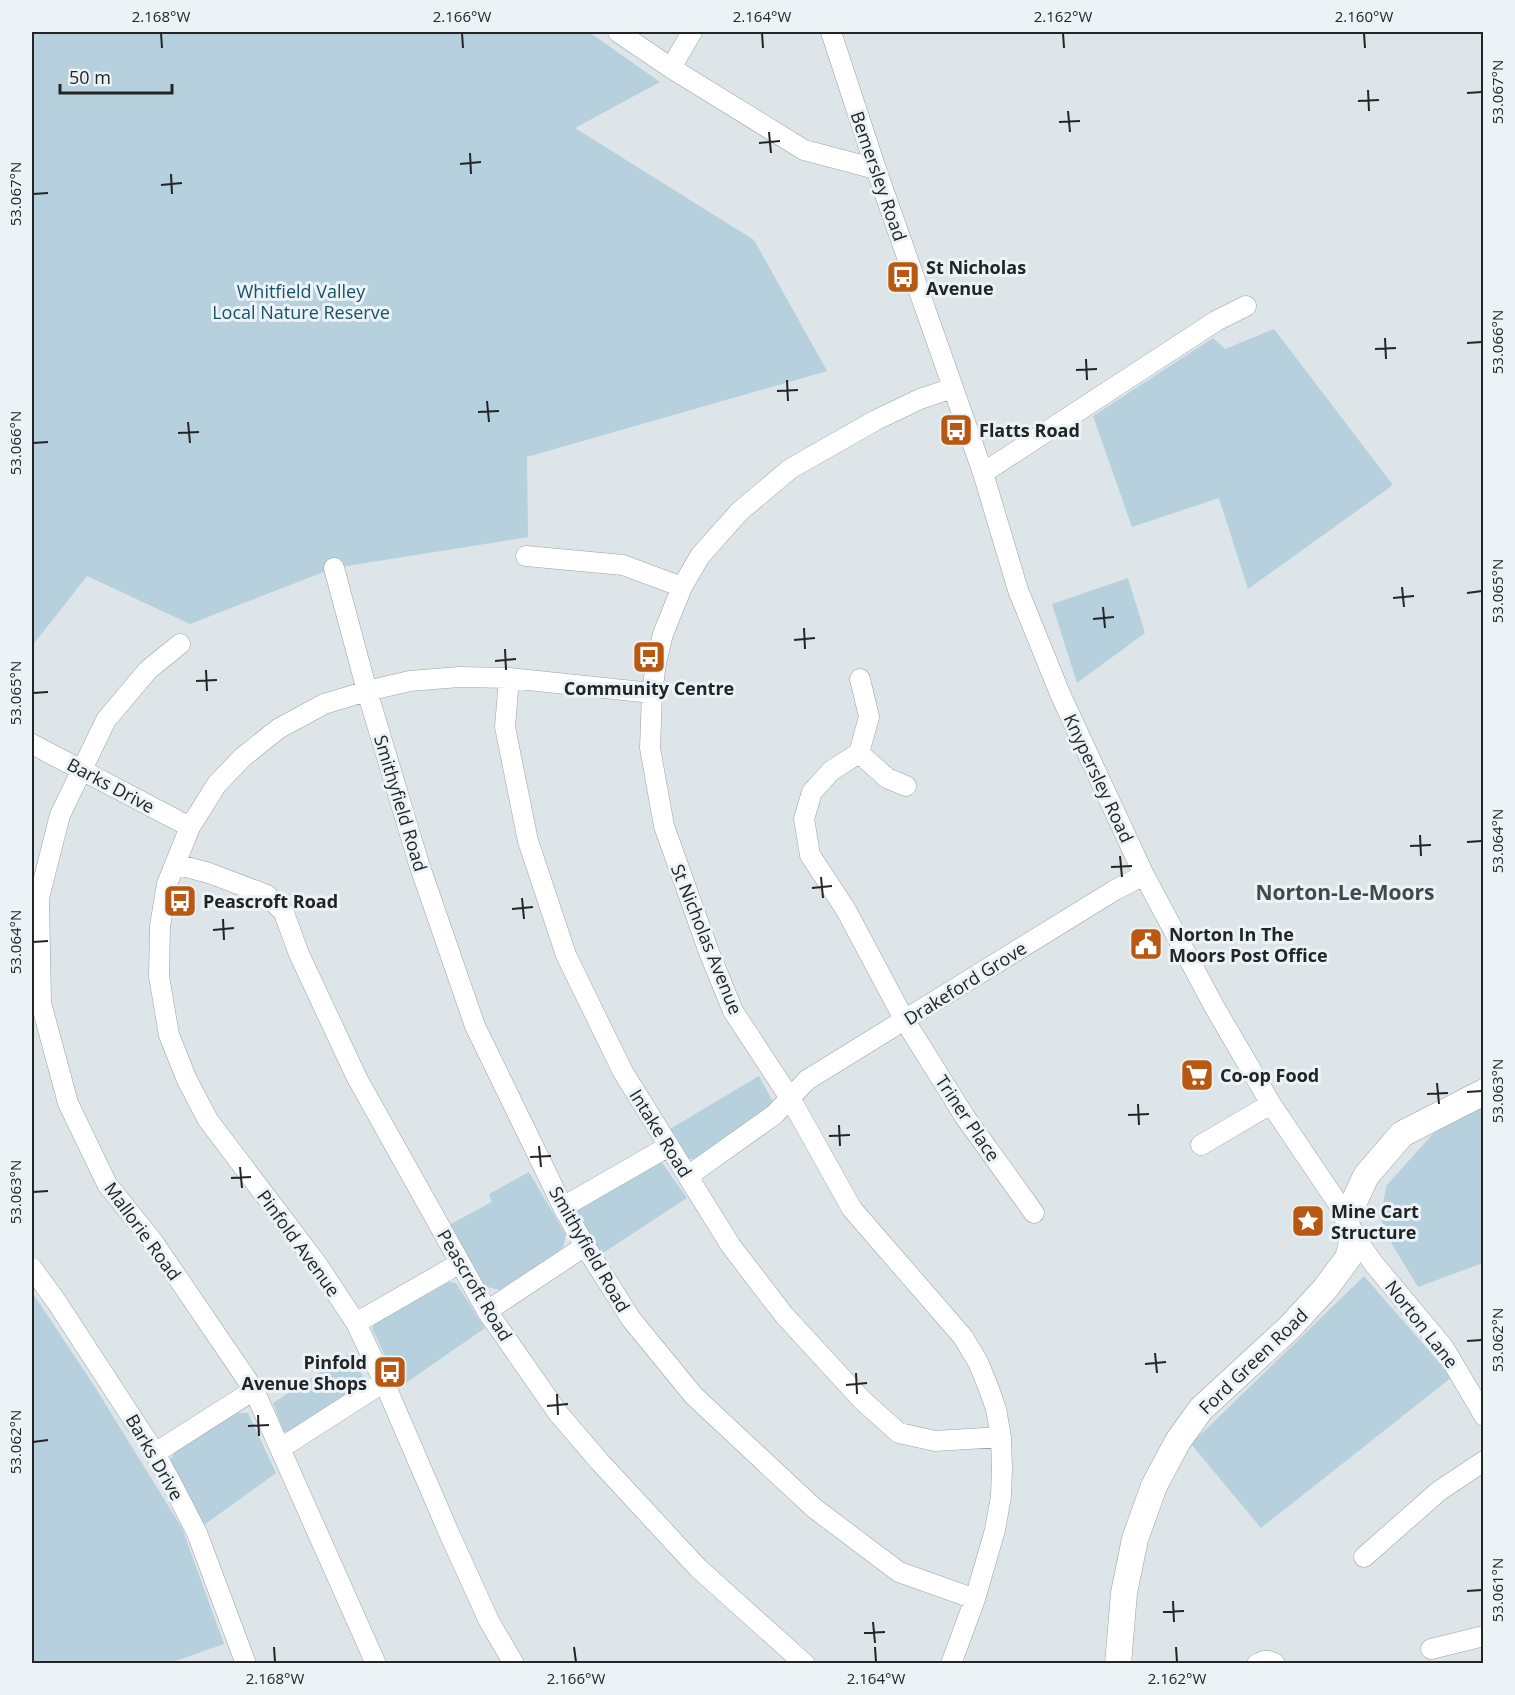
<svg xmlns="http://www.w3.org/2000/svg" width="1515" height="1695" font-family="'Open Sans',sans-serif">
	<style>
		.green { fill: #b6d0dd }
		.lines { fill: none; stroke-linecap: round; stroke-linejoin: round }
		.minor-casing { stroke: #9ba1a5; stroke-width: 21 }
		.major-casing { stroke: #9ba1a5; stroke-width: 27 }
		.minor { stroke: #fff; stroke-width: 20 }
		.major { stroke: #fff; stroke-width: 26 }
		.ticks { fill: none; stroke: #222426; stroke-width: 2 }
		.labels { text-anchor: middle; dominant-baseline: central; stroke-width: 6; stroke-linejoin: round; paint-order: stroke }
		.street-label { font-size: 18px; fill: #222426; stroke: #ebf3f6 }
		.poi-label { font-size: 18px; font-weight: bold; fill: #222426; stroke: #ebf3f6; text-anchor: start }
		.park-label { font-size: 18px; fill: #1b5167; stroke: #ebf3f6 }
		.quarter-label { font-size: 21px; font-weight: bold; fill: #42484b; stroke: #ebf3f6 }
		.neatline { fill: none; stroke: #222426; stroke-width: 2 }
		.ticks-label { font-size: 15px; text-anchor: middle; fill: #222426 }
	</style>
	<rect width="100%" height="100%" fill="#dee5e9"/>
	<path class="green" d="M 32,32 L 589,32 L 660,82 L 575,128 L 754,240 L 827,371 L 527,457 L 528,537 L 334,568 L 190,624 L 87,576 L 32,646 Z
		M 1274,329 L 1393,485 L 1248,589 L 1219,498 L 1132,527 L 1093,416 L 1213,338 L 1225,349 Z
		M 1128,578 L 1145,633 L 1077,683 L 1052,604 Z
		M 759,1076 L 772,1100 L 773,1109 L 695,1160 L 688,1158 L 670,1129 Z
		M 1483,1107 L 1483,1263 L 1418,1287 L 1387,1236 L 1381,1218 L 1386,1186 L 1441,1125 Z
		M 661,1161 L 687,1198 L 600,1255 L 575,1215 L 577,1207 Z
		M 529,1172 L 566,1235 L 563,1247 L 550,1258 L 500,1290 L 483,1286 L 447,1226 L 492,1202 L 489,1194 Z
		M 1364,1276 L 1452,1377 L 1261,1528 L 1191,1444 Z
		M 448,1282 L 456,1283 L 485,1328 L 400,1387 L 372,1328 L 376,1322 Z
		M 32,1292 L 93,1384 L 182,1528 L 224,1644 L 170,1663 L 32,1663 Z
		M 350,1353 L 365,1380 L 363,1387 L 298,1431 L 284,1432 L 273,1403 Z
		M 238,1413 L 248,1413 L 276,1473 L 204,1525 L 170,1460 L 176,1450 Z"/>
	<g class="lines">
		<defs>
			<path id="minor" d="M 618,32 L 671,68 L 804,150 L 876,169
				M 831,32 L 876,169 L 983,473 L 1018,590 L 1061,696 L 1144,875 L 1215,1008 L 1271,1104 L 1347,1217 L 1354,1236 L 1374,1264 L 1444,1348 L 1479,1407 L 1484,1416
				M 671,68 L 692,32
				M 983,473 L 1216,321 L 1246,306
				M 526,556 L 623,565 L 682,587
				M 334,568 L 367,691 L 419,864 L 475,1026 L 563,1207 L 585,1246 L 631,1319 L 694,1396 L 814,1508 L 899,1572 L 975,1599
				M 180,644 L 148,670 L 106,720 L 60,815 L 39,898 L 41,1003 L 68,1103 L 107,1184 L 154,1243 L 254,1390 L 376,1664
				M 509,678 L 505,727 L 528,841 L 566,955 L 623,1072 L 731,1246 L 784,1315 L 862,1400 L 899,1433 L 935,1441 L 1001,1437
				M 860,679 L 869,717 L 859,753 L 831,771 L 812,792 L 804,819 L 810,855 L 846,910 L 905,1021 L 965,1117 L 1034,1213
				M 32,744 L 190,827
				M 859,753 L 887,778 L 906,786
				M 175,864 L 209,873 L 267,895 L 284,913 L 299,954 L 357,1078 L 487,1311 L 558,1413 L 599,1461 L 698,1568 L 805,1664
				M 1201,1145 L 1271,1104
				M 688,1176 L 774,1115 L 807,1080 L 1115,890 L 1144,875
				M 563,1207 L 669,1146
				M 32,1268 L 56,1301 L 155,1453 L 176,1492 L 197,1533 L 246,1664
				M 487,1311 L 585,1246
				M 356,1323 L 460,1263
				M 281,1448 L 384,1382
				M 155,1453 L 254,1390
				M 1364,1557 L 1439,1491 L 1484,1461
				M 1431,1649 L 1484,1636
				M 514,1664 L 489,1621 L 449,1533 L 384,1382 L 356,1323 L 317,1264 L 208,1120 L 187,1080 L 169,1035 L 159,976 L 160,926 L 167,884 L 190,827 L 217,784 L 243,757 L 278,729 L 324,704 L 367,691 L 410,681 L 459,677 L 509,678 L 652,693
				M 951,1664 L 975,1599 L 995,1530 L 1001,1496 L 1002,1469 L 1001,1437 L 996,1409 L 989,1389 L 978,1362 L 963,1337 L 852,1209 L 790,1098 L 733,1011 L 709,952 L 664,826 L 650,748 L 652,693 L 656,663 L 663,634 L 682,587 L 700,556 L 739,512 L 790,469 L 876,420 L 920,399 L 953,388
				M 1257,1664 C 1264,1660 1269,1659 1275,1664"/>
			<path id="major" d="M 1347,1217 L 1366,1176 L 1402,1134 L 1484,1092
				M 1118,1664 L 1124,1593 L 1135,1539 L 1154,1486 L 1178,1441 L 1201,1409 L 1289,1328 L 1325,1289 L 1348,1258 L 1354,1236"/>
		</defs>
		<use href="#minor" class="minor-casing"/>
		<use href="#major" class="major-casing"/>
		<use href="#minor" class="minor"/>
		<use href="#major" class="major"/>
	</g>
	<path class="ticks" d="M 161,33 L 162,48M 462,33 L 463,48M 762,33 L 763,48M 1063,33 L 1064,48M 1364,33 L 1365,48M 1368,90 L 1369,111M 1467,93 L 1482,92M 1358,101 L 1379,100M 1068,111 L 1070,132M 1059,122 L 1080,121M 769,132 L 771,153M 759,143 L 780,141M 470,153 L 471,174M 460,164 L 481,162M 171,174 L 172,194M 161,185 L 182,183M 33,194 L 48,193M 1385,338 L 1386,359M 1467,343 L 1482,342M 1375,349 L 1396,348M 1086,359 L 1087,380M 1076,370 L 1097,369M 787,380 L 788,401M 777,391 L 798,390M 487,401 L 489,422M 478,412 L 499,411M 188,422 L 190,443M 178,433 L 199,432M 33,443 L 48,442M 1402,587 L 1404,607M 1467,593 L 1482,591M 1393,598 L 1414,596M 1103,607 L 1105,628M 1093,619 L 1114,617M 804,628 L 805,649M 794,640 L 815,638M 505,649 L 506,670M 495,661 L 516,659M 206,670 L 207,691M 196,681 L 217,680M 33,693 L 48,692M 1420,835 L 1421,856M 1467,842 L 1482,841M 1410,846 L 1431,845M 1120,856 L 1122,877M 1111,867 L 1132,866M 821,877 L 823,898M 812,888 L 832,886M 522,898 L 524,919M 512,909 L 533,907M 223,919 L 224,940M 213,930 L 234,928M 33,942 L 48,941M 1437,1083 L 1439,1104M 1467,1092 L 1482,1091M 1427,1094 L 1448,1093M 1138,1104 L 1139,1125M 1128,1115 L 1149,1114M 839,1125 L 840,1146M 829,1136 L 850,1135M 539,1146 L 541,1167M 530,1157 L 551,1156M 240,1167 L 242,1188M 231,1178 L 251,1177M 33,1192 L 48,1191M 1467,1341 L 1482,1340M 1155,1353 L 1157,1373M 1145,1364 L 1166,1362M 856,1373 L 857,1394M 846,1385 L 867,1383M 557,1394 L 558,1415M 547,1406 L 568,1404M 258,1415 L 259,1436M 248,1426 L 269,1425M 33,1442 L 48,1440M 1467,1591 L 1482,1590M 1173,1601 L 1174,1622M 1163,1612 L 1184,1611M 873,1622 L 875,1643M 864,1633 L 885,1632M 274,1647 L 275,1662M 574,1647 L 576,1662M 875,1647 L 876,1662M 1176,1647 L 1177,1662"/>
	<defs>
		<symbol id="bus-square" viewBox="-11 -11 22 22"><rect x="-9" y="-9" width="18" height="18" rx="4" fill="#b85812" stroke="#ebf3f6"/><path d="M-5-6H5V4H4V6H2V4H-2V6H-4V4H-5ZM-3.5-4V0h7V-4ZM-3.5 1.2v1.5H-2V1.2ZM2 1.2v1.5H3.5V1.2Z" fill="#fff"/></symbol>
		<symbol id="civic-square" viewBox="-11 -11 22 22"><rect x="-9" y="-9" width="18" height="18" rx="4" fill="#b85812" stroke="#ebf3f6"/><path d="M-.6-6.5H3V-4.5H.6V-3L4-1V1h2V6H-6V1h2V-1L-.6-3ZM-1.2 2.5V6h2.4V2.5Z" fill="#fff"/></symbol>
		<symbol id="supermarket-square" viewBox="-11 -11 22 22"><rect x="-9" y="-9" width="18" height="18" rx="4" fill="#b85812" stroke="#ebf3f6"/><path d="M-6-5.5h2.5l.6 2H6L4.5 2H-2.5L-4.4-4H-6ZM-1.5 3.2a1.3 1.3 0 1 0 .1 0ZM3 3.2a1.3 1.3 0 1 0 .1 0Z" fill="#fff"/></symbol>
		<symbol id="sight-square" viewBox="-11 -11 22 22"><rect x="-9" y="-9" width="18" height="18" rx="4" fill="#b85812" stroke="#ebf3f6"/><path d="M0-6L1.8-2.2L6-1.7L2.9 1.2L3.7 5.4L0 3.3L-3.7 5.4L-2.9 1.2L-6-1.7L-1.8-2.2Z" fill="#fff"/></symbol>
	</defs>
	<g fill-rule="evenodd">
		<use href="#bus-square" x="884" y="258" width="38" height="38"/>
		<use href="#bus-square" x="937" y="411" width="38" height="38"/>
		<use href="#bus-square" x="630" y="638" width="38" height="38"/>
		<use href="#bus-square" x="161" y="882" width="38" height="38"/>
		<use href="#civic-square" x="1127" y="925" width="38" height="38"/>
		<use href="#supermarket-square" x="1178" y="1056" width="38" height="38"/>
		<use href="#sight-square" x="1289" y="1202" width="38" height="38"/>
		<use href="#bus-square" x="371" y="1353" width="38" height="38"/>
	</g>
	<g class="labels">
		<g class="street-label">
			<text transform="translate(879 176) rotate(71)">Bemersley Road</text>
			<text transform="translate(1099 778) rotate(65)">Knypersley Road</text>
			<text transform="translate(111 785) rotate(28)">Barks Drive</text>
			<text transform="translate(401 803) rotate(73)">Smithyfield Road</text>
			<text transform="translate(707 939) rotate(68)">St Nicholas Avenue</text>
			<text transform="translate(965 983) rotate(-32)">Drakeford Grove</text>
			<text transform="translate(968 1118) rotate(56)">Triner Place</text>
			<text transform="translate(661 1133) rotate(58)">Intake Road</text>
			<text transform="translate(143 1231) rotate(54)">Mallorie Road</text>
			<text transform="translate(299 1243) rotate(54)">Pinfold Avenue</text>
			<text transform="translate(590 1249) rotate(60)">Smithyfield Road</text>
			<text transform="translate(475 1285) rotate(59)">Peascroft Road</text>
			<text transform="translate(1422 1324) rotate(52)">Norton Lane</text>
			<text transform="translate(1253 1361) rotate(-44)">Ford Green Road</text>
			<text transform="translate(155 1457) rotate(60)">Barks Drive</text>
		</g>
		<g class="poi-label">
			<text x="926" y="267">St Nicholas<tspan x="926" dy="21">Avenue</tspan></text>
			<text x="979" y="430">Flatts Road</text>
			<text x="649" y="688" text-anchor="middle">Community Centre</text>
			<text x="203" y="901">Peascroft Road</text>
			<text x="1169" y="934">Norton In The<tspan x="1169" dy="21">Moors Post Office</tspan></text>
			<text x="1220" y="1075">Co-op Food</text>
			<text x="1331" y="1211">Mine Cart<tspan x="1331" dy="21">Structure</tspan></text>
			<text x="367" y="1362" text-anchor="end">Pinfold<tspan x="367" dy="21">Avenue Shops</tspan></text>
		</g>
		<g class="park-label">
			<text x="301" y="291">Whitfield Valley<tspan x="301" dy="21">Local Nature Reserve</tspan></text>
		</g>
		<g class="quarter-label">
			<text x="1345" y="892">Norton-Le-Moors</text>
		</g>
	</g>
	<rect width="1515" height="1695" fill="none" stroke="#ebf3f6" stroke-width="66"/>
	<path d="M60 84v9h112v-9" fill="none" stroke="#222426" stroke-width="3"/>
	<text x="69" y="84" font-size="18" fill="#222426" stroke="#ebf3f6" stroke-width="4.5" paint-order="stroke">50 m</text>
	<rect x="33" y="33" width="1449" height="1629" class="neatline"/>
	<g class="ticks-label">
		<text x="161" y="22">2.168°W</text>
		<text x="462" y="22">2.166°W</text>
		<text x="762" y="22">2.164°W</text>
		<text x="1063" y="22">2.162°W</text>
		<text x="1364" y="22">2.160°W</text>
		<text transform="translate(1498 92) rotate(-90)" y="5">53.067°N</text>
		<text transform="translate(16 194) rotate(-90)" y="5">53.067°N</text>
		<text transform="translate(1498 342) rotate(-90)" y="5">53.066°N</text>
		<text transform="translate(16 443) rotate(-90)" y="5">53.066°N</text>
		<text transform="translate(1498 591) rotate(-90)" y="5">53.065°N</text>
		<text transform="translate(16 693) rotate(-90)" y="5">53.065°N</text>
		<text transform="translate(1498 841) rotate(-90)" y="5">53.064°N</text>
		<text transform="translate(16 942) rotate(-90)" y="5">53.064°N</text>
		<text transform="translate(1498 1091) rotate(-90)" y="5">53.063°N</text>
		<text transform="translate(16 1192) rotate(-90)" y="5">53.063°N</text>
		<text transform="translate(1498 1340) rotate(-90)" y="5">53.062°N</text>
		<text transform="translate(16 1442) rotate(-90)" y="5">53.062°N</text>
		<text transform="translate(1498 1590) rotate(-90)" y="5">53.061°N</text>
		<text x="275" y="1684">2.168°W</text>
		<text x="576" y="1684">2.166°W</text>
		<text x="876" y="1684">2.164°W</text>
		<text x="1177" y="1684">2.162°W</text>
	</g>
</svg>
